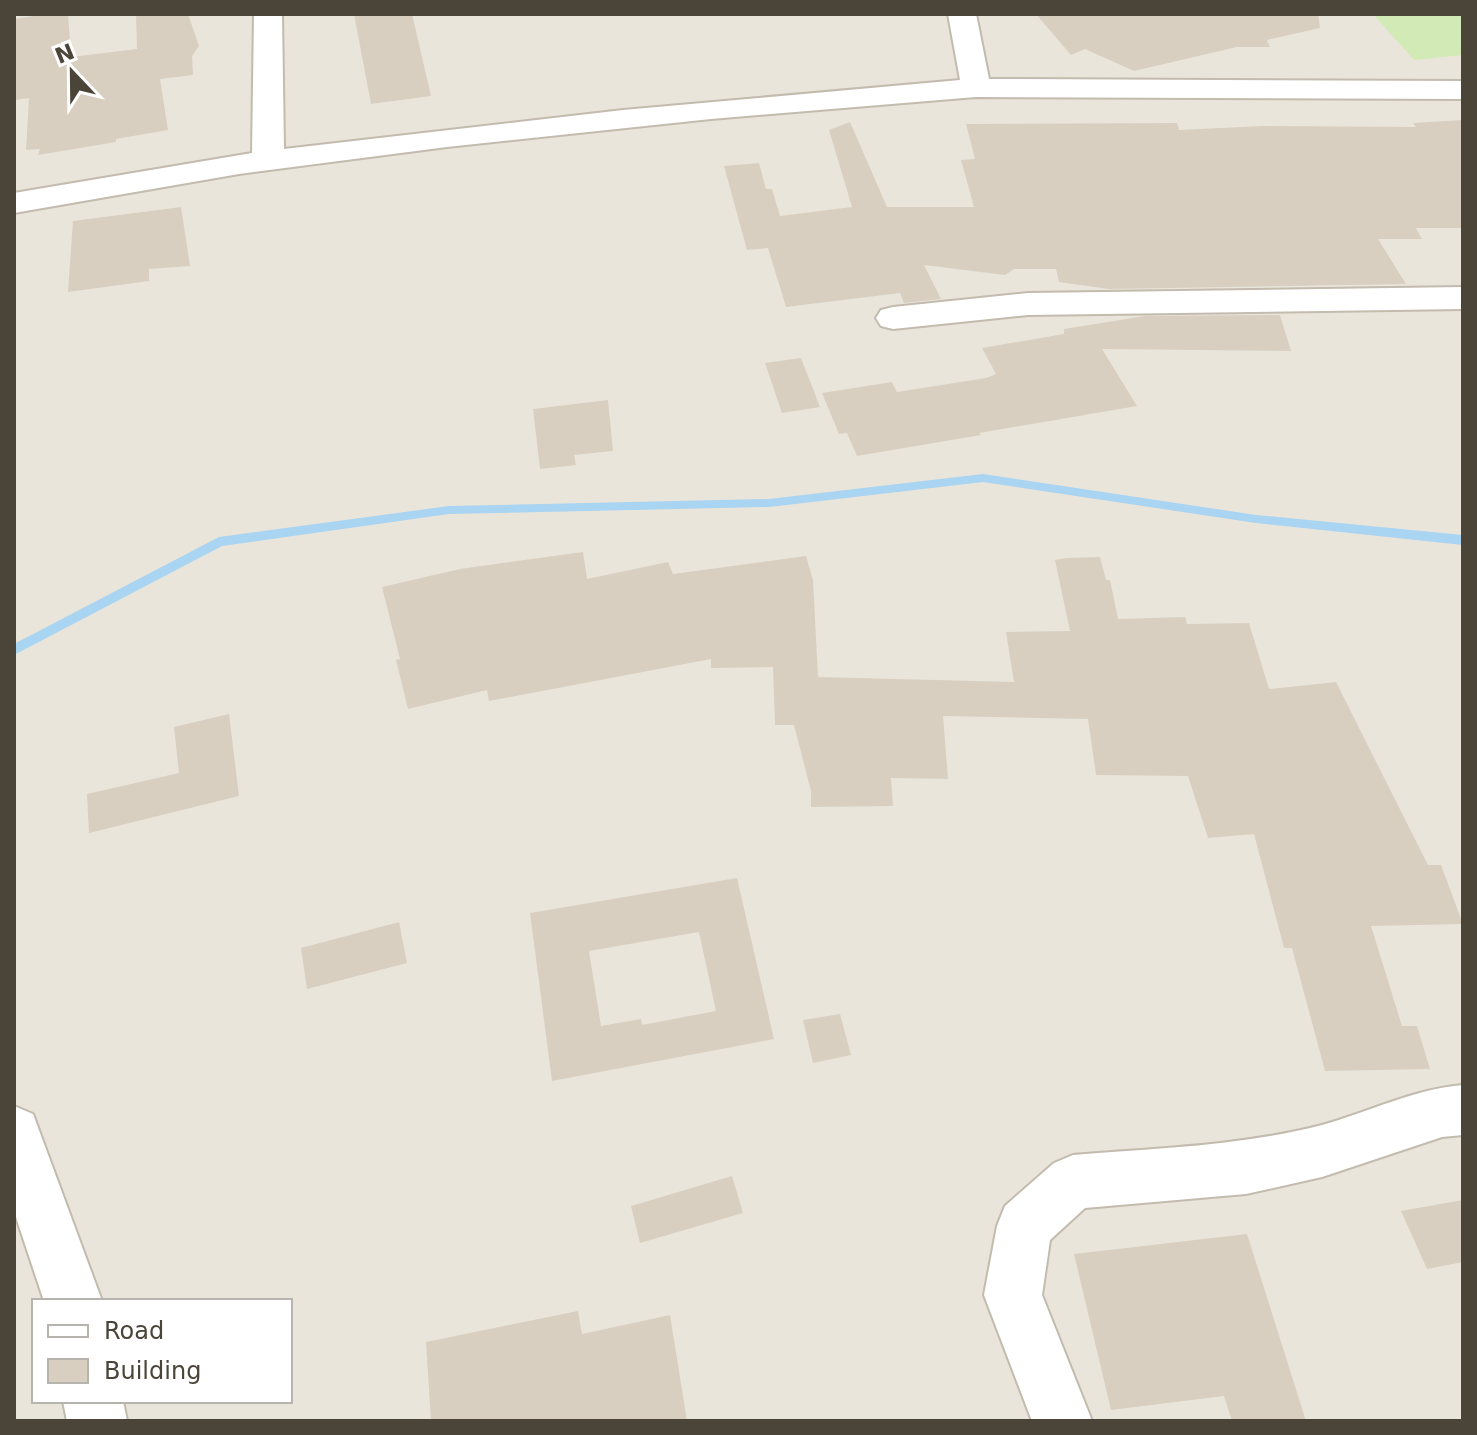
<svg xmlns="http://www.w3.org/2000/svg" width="1477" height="1435" font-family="'DejaVu Sans',sans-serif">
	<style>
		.residential { fill: #eae5da; fill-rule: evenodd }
		.green { fill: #d2eab5 }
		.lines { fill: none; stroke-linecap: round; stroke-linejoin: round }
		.stream { fill: #a9d4f2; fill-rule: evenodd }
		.building { fill: #d8cfc1; fill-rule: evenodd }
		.street-casing { stroke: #c2bbae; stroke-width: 4 }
		.street { fill: #fff; fill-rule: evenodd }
	</style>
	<rect width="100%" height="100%" fill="#f6f3ec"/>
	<path class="residential" d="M 14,14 L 1463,14 L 1463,1421 L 14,1421 ZM 34,1301 L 290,1301 L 290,1401 L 34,1401 Z"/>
	<path class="green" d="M 1373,14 L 1463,14 L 1463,55 L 1414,60 Z"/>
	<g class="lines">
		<path class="stream" d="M 983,474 L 1256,515 L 1463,535 L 1463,545 L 1256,523 L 983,482 L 769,507 L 449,514 L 222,546 L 14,655 L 14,644 L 219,537 L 449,506 L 769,499 Z"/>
	</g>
	<path class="building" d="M 47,14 L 68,14 L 71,57 L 137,49 L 136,14 L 188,14 L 199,46 L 192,56 L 193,75 L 160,79 L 168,130 L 116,139 L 116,142 L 38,155 L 40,149 L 26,150 L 29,98 L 14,100 L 14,19 Z
		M 354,14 L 412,14 L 431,96 L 371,104 Z
		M 1036,14 L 1318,14 L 1320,28 L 1267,40 L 1270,47 L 1237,47 L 1134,71 L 1085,49 L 1071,55 Z
		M 1463,120 L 1463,228 L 1416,228 L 1422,239 L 1378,239 L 1406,284 L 1109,289 L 1059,282 L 1056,269 L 1014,269 L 1005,275 L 924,265 L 941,299 L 904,303 L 900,293 L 786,307 L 768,248 L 747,250 L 724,166 L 759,163 L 766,189 L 772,189 L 780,216 L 852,207 L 829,130 L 850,122 L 887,207 L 974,207 L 961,160 L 975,159 L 966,124 L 1177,123 L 1179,130 L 1262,126 L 1416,127 L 1413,123 Z
		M 181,207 L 190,266 L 149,269 L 149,281 L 68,292 L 73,221 Z
		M 1280,315 L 1291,351 L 1102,349 L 1137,406 L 979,433 L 981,435 L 857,456 L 847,433 L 839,434 L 822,393 L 892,382 L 897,392 L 986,378 L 996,374 L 982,348 L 1064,334 L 1064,329 L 1145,316 Z
		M 801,358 L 820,407 L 782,413 L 765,363 Z
		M 608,400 L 613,451 L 574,455 L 576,465 L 540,469 L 533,409 Z
		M 583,552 L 587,579 L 668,562 L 673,574 L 806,556 L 813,580 L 818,677 L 1014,682 L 1006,632 L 1070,631 L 1055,560 L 1066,558 L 1100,557 L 1106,580 L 1110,580 L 1118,619 L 1185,617 L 1187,624 L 1249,623 L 1269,689 L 1336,682 L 1428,865 L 1441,865 L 1463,924 L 1371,926 L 1402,1026 L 1417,1026 L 1430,1069 L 1325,1071 L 1292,948 L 1284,948 L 1254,834 L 1208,838 L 1188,776 L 1096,775 L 1088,719 L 943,716 L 948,779 L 891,778 L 893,806 L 811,807 L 811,791 L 794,725 L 775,725 L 773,667 L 711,668 L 711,659 L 489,701 L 487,690 L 408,709 L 396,660 L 400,659 L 382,587 L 460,569 Z
		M 229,714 L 239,796 L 89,833 L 87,794 L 179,773 L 174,727 Z
		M 737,878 L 774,1039 L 552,1081 L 530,913 ZM 699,932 L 716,1011 L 642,1025 L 641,1019 L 601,1026 L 589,951 Z
		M 399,922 L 407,963 L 307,989 L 301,948 Z
		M 840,1014 L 851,1055 L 813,1063 L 803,1020 Z
		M 732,1176 L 743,1213 L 640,1243 L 631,1206 Z
		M 1463,1200 L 1463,1262 L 1427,1269 L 1401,1211 Z
		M 1247,1234 L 1306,1421 L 1232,1421 L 1224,1396 L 1111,1410 L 1074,1254 Z
		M 578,1311 L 582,1334 L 670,1315 L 687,1421 L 431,1421 L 426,1342 Z"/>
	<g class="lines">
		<defs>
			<path id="street" d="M 254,14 L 282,14 L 284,149 L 623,110 L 960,80 L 948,14 L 976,14 L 989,79 L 1463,81 L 1463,99 L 976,97 L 711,119 L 447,147 L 239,174 L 14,213 L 14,193 L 252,153 Z
				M 1463,287 L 1463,309 L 1028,315 L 893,329 L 881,326 L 876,318 L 881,310 L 893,307 L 1028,293 Z
				M 1463,1085 L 1463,1135 L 1442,1137 L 1322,1177 L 1246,1194 L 1085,1208 L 1050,1240 L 1042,1295 L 1092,1421 L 1032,1421 L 984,1295 L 997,1226 L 1005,1206 L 1054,1163 L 1073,1155 C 1156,1148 1241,1146 1322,1125 C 1369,1112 1414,1089 1463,1085 Z
				M 14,1106 L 33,1114 L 102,1301 L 44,1301 L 14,1211 Z
				M 63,1401 L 123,1401 L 127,1421 L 67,1421 Z"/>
		</defs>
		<use href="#street" class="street-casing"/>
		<use href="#street" class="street"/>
	</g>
	<rect width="1477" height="1435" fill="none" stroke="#4b4439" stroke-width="32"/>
	<rect x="32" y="1299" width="260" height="104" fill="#ffffff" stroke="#b7b4b0" stroke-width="2"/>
	<rect x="48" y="1325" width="40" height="12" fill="#ffffff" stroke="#b7b4b0" stroke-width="2"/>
	<text x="104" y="1339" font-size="24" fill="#4b4439">Road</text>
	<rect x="48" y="1359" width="40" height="24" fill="#d8cfc1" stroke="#b7b4b0" stroke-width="2"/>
	<text x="104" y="1379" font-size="24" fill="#4b4439">Building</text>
	<g transform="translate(72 72) rotate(338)" stroke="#ffffff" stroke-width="6" paint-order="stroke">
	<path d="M0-6L14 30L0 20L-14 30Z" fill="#4b4439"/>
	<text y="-12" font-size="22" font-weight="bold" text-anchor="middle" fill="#4b4439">N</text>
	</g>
</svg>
